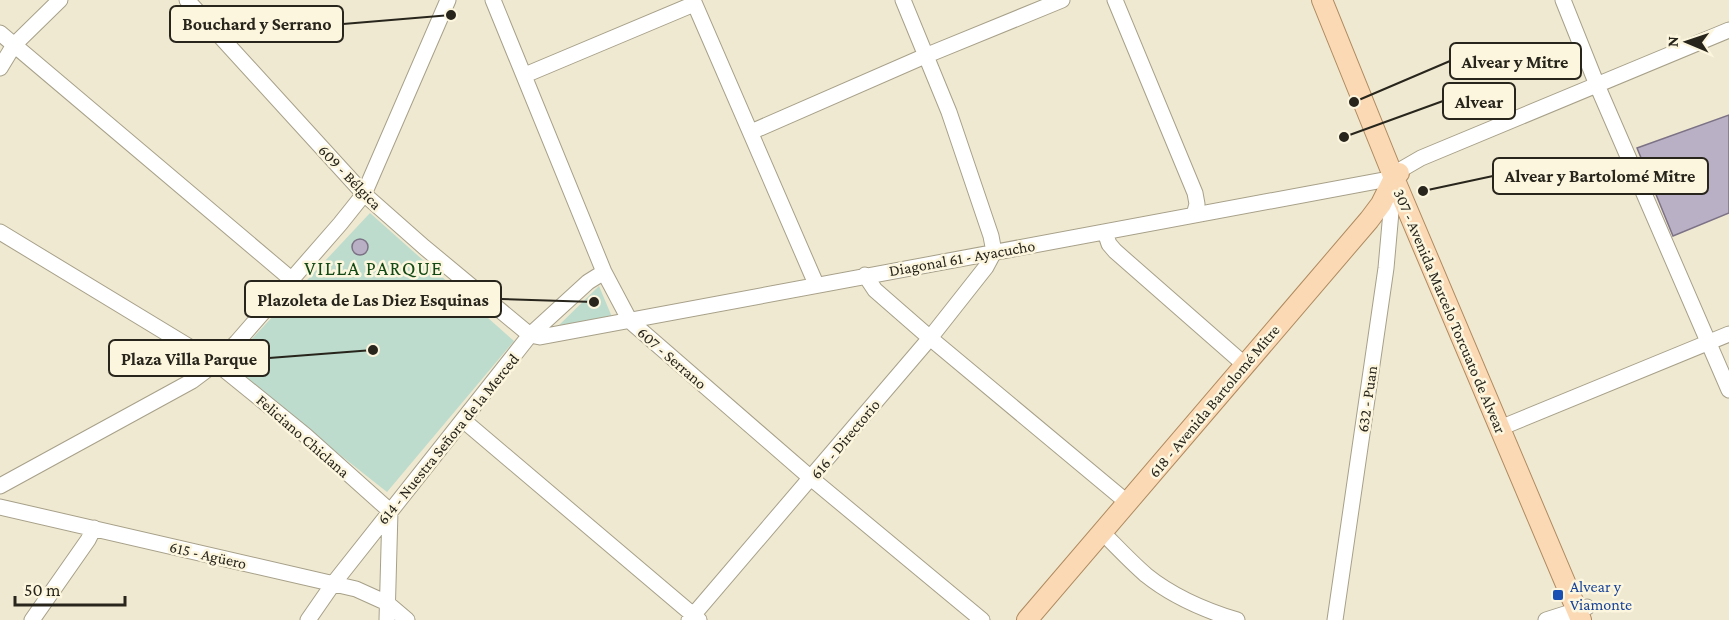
<svg xmlns="http://www.w3.org/2000/svg" width="1729" height="620" font-family="'Crimson Pro',serif">
	<style>
		.green { fill: #bddccd }
		.building { fill: #bab0c5; stroke: #7c7286; stroke-width: 1.5 }
		.lines { fill: none; stroke-linecap: round; stroke-linejoin: round }
		.minor-casing { stroke: #a7a089; stroke-width: 17 }
		.major-casing { stroke: #af8a5f; stroke-width: 22 }
		.minor { stroke: #fff; stroke-width: 15 }
		.major { stroke: #fbd9b5; stroke-width: 20 }
		.transit-dot { fill: #1a4fb4; stroke: #fdf6de; stroke-width: 2 }
		.labels { text-anchor: middle; dominant-baseline: central; stroke-width: 5; stroke-linejoin: round; paint-order: stroke }
		.street-label { font-size: 16px; fill: #27251c; stroke: #fdf6de }
		.transit-label { font-size: 16px; fill: #164399; stroke: #fdf6de; text-anchor: start }
		.quarter-label { font-size: 20px; letter-spacing: 1.5px; fill: #124914; stroke: #fdf6de }
		.leader { fill: none; stroke: #27251c; stroke-width: 2 }
		.callout-dot { fill: #27251c; stroke: #fdf6de; stroke-width: 2 }
		.callout { fill: #fdf6de; stroke: #27251c; stroke-width: 2 }
		.callout-label { font-size: 18px; text-anchor: middle; font-weight: bold; fill: #27251c }
	</style>
	<rect width="100%" height="100%" fill="#f0e9d1"/>
	<path class="green" d="M 370,213 L 514,341 L 387,492 L 235,372 L 232,360 Z
		M 599,286 L 612,317 L 556,328 Z"/>
	<path class="building" d="M 1729,115 L 1729,213 L 1673,236 L 1637,148 Z
		M352 247a8 8 0 1 1 16 0a8 8 0 1 1-16 0Z"/>
	<g class="lines">
		<defs>
			<path id="minor" d="M 187,0 L 364,194 L 424,247 L 530,335 L 540,337 L 1394,178 L 1386,268 L 1335,620
				M 493,0 L 604,272 L 630,321 L 812,479 L 982,620
				M 693,0 L 816,284
				M 1115,0 L 1195,193 L 1197,204 L 1194,215
				M 1563,0 L 1597,85 L 1729,390
				M 0,33 L 291,279
				M 0,68 L 14,45 L 60,0
				M 525,75 L 694,4
				M 751,132 L 925,56 L 1062,0
				M 1402,169 L 1421,158 L 1729,30
				M 0,232 L 216,363 L 305,435 L 390,511 L 387,620
				M 1105,232 L 1109,244 L 1115,251 L 1245,365
				M 865,275 L 875,290 L 930,338 L 1128,503
				M 463,420 L 699,620
				M 1500,428 L 1729,334
				M 0,486 L 192,381 L 216,363 L 237,342 L 340,224 L 364,194 L 448,0
				M 0,507 L 356,589 L 387,603 L 407,620
				M 1103,533 C 1117,547 1131,562 1146,575 C 1172,596 1204,610 1237,620
				M 32,620 L 88,540 L 94,528
				M 308,620 L 333,584 L 530,335 L 588,282 L 604,272
				M 689,620 L 930,338 L 986,267 L 994,252 L 991,236 L 949,112 L 903,0
				M 1546,620 L 1587,607"/>
			<path id="major" d="M 1322,0 L 1394,178 L 1581,620
				M 1027,620 L 1369,220 L 1381,204 L 1394,178 L 1399,173"/>
		</defs>
		<use href="#minor" class="minor-casing"/>
		<use href="#major" class="major-casing"/>
		<use href="#minor" class="minor"/>
		<use href="#major" class="major"/>
	</g>
	<rect class="transit-dot" x="1552" y="589" width="12" height="12" rx="3"/>
	<g class="labels">
		<g class="street-label">
			<text transform="translate(350 177) rotate(46)">609 - Bélgica</text>
			<text transform="translate(962 258) rotate(-10)">Diagonal 61 - Ayacucho</text>
			<text transform="translate(1450 311) rotate(67)">307 - Avenida Marcelo Torcuato de Alvear</text>
			<text transform="translate(672 358) rotate(41)">607 - Serrano</text>
			<text transform="translate(1367 399) rotate(-82)">632 - Puan</text>
			<text transform="translate(1214 401) rotate(-50)">618 - Avenida Bartolomé Mitre</text>
			<text transform="translate(303 436) rotate(41)">Feliciano Chiclana</text>
			<text transform="translate(448 439) rotate(-51)">614 - Nuestra Señora de la Merced</text>
			<text transform="translate(845 439) rotate(-50)">616 - Directorio</text>
			<text transform="translate(208 555) rotate(13)">615 - Agüero</text>
		</g>
		<g class="transit-label">
			<text x="1570" y="586">Alvear y<tspan x="1570" dy="18">Viamonte</tspan></text>
		</g>
		<g class="quarter-label">
			<text x="374" y="268">VILLA PARQUE</text>
		</g>
	</g>
	<path class="leader" d="M451 15L343 24M1354 102L1450 61M1344 137L1443 101M1423 191L1493 176M594 302L501 299M373 350L269 358"/>
	<g class="callout-dot">
		<circle cx="451" cy="15" r="6"/>
		<circle cx="1354" cy="102" r="6"/>
		<circle cx="1344" cy="137" r="6"/>
		<circle cx="1423" cy="191" r="6"/>
		<circle cx="594" cy="302" r="6"/>
		<circle cx="373" cy="350" r="6"/>
	</g>
	<g class="callout">
		<rect x="170" y="6" width="173" height="36" rx="6"/>
		<rect x="1450" y="43" width="131" height="36" rx="6"/>
		<rect x="1443" y="83" width="72" height="36" rx="6"/>
		<rect x="1493" y="158" width="215" height="36" rx="6"/>
		<rect x="245" y="281" width="256" height="36" rx="6"/>
		<rect x="109" y="340" width="160" height="36" rx="6"/>
	</g>
	<g class="callout-label">
		<text x="257" y="30">Bouchard y Serrano</text>
		<text x="1515" y="68">Alvear y Mitre</text>
		<text x="1479" y="108">Alvear</text>
		<text x="1600" y="182">Alvear y Bartolomé Mitre</text>
		<text x="373" y="306">Plazoleta de Las Diez Esquinas</text>
		<text x="189" y="365">Plaza Villa Parque</text>
	</g>
	<g transform="translate(1687 42) rotate(272)" stroke="#fdf6de" stroke-width="4.5" paint-order="stroke">
	<path d="M0-4.5L10 22L0 15L-10 22Z" fill="#27251c"/>
	<text y="-9" font-size="16" font-weight="bold" text-anchor="middle" fill="#27251c">N</text>
	</g>
	<path d="M15 596v9h110v-9" fill="none" stroke="#27251c" stroke-width="3"/>
	<text x="24" y="596" font-size="18" fill="#27251c" stroke="#fdf6de" stroke-width="4.5" paint-order="stroke">50 m</text>
</svg>
